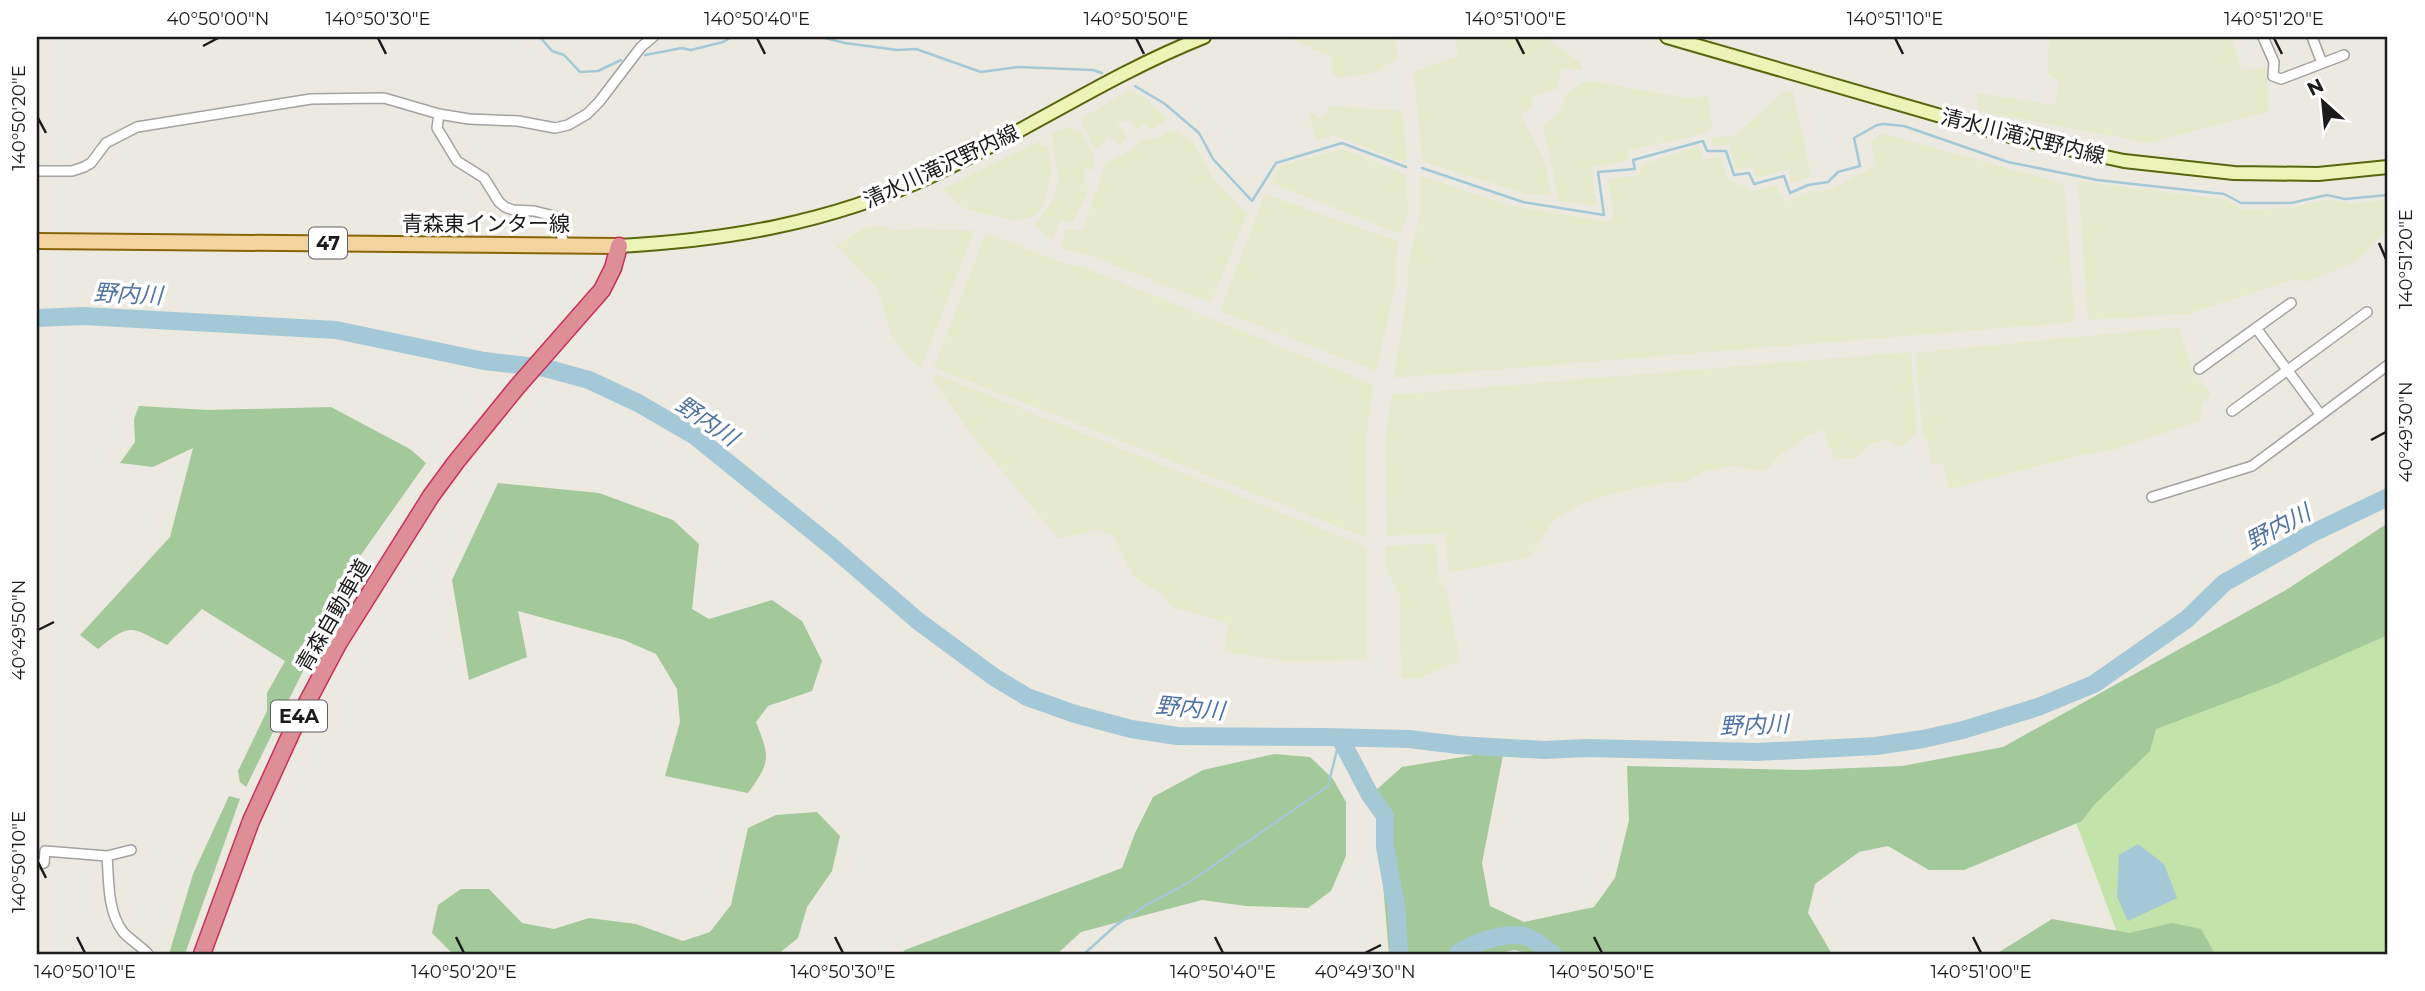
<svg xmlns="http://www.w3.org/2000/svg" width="2425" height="991" font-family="Montserrat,'Noto Sans JP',sans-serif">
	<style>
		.farmland { fill: #e6eacd }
		.grass { fill: #c2e3aa }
		.forest { fill: #a3c899 }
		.water { fill: #a4c8d6 }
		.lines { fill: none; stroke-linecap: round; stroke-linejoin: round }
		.stream { stroke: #a4c8d6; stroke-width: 2.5 }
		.river { stroke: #a4c8d6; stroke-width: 18 }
		.street-casing { stroke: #a2a2a2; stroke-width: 12 }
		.secondary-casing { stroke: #57670d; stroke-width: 16 }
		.primary-casing { stroke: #86650b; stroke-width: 18 }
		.highway-casing { stroke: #c7315a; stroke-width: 19 }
		.street { stroke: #fff; stroke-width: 9 }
		.secondary { stroke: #ecf3b7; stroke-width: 12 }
		.primary { stroke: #f4d49e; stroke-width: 14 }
		.highway { stroke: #de8e97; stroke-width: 16 }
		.ticks { fill: none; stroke: #1b1b1b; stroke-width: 2.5 }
		.labels { text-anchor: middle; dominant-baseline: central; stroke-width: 7; stroke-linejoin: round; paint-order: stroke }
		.shield { fill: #fff; stroke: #5f5f5f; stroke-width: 2 }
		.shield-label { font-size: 19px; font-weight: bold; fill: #1b1b1b }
		.street-label { font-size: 21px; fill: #1b1b1b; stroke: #fff }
		.water-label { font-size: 23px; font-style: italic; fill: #5073a2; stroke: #fff }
		.neatline { fill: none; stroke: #1b1b1b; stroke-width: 2.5 }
		.ticks-label { font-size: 18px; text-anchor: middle; fill: #1b1b1b }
	</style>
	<rect width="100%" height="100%" fill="#ece9e1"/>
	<path class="farmland" d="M 1286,37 L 1395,37 L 1398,59 L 1373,73 L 1338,78 L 1332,73 L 1333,57 Z
		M 1456,37 L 1545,37 L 1580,62 L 1582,70 L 1561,68 L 1557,89 L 1532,97 L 1532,107 L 1521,116 L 1545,162 L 1551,195 L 1527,194 L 1422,161 L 1414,72 L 1457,56 Z
		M 2049,37 L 2231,37 L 2242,70 L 2266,67 L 2269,111 L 2149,143 L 1979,111 L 1976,93 L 2055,105 L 2059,82 L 2048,73 Z
		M 1591,81 L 1691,99 L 1708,95 L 1712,128 L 1703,134 L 1629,150 L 1627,161 L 1592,167 L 1596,206 L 1559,201 L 1543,126 L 1558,114 L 1567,93 L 1581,83 Z
		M 1130,90 L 1148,100 L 1167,120 L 1151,130 L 1143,123 L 1137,130 L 1129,121 L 1117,121 L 1127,138 L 1120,145 L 1108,136 L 1099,147 L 1093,146 L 1080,119 Z
		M 1793,91 L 1811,176 L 1792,184 L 1789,169 L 1756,178 L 1753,167 L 1735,170 L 1730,145 L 1712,146 L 1712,138 L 1736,135 L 1783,92 Z
		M 1329,106 L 1402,111 L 1407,160 L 1402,162 L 1334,135 L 1316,141 L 1309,114 L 1312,112 L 1319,118 L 1324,117 Z
		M 1071,126 L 1074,133 L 1080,130 L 1095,158 L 1094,170 L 1084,168 L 1085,185 L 1090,188 L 1073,222 L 1060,220 L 1053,241 L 1034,225 L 1051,203 L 1059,181 L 1052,133 Z
		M 1169,132 L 1179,132 L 1193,142 L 1213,178 L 1247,214 L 1211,303 L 1088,255 L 1061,248 L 1066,229 L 1082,231 L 1106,162 L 1129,151 L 1141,140 L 1157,138 Z
		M 1881,133 L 2064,184 L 2075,322 L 1394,378 L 1408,287 L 1407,271 L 1420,213 L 1420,175 L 1503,204 L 1607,222 L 1614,216 L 1608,179 L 1639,175 L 1643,164 L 1698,146 L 1703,159 L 1721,157 L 1727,178 L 1752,191 L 1776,186 L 1784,202 L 1813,192 L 1832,189 L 1876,165 L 1871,142 Z
		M 1040,141 L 1042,146 L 1048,145 L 1051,172 L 1044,205 L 1033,217 L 1014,221 L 965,209 L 942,189 Z
		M 1343,149 L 1406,174 L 1408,213 L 1400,234 L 1271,183 L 1279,166 Z
		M 2078,181 L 2227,200 L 2244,210 L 2296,207 L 2330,199 L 2350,204 L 2388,199 L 2388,228 L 2356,262 L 2306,282 L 2294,279 L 2187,314 L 2088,320 Z
		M 1265,194 L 1399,242 L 1396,260 L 1396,283 L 1376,371 L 1220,311 Z
		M 883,226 L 896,231 L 919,228 L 974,231 L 921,368 L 909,359 L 891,334 L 878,290 L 836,245 L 865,228 Z
		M 986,233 L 1062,263 L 1083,267 L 1373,384 L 1366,439 L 1367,538 L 934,367 Z
		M 2179,327 L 2191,368 L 2211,394 L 2202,404 L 2200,421 L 2114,450 L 2082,455 L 1949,489 L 1943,464 L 1931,464 L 1927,439 L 1923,437 L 1915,353 Z
		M 1911,352 L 1917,433 L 1901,447 L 1884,440 L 1869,445 L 1858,457 L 1835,459 L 1823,430 L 1807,435 L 1796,446 L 1782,453 L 1766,471 L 1731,466 L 1702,472 L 1688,481 L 1657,484 L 1612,494 L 1581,504 L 1553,521 L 1530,557 L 1448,573 L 1446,533 L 1387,536 L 1385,439 L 1392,395 Z
		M 934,374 L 1367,547 L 1367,660 L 1286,661 L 1224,652 L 1228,623 L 1172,607 L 1162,594 L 1133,576 L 1113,535 L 1096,530 L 1059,539 L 971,434 L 933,380 Z
		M 1436,543 L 1438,578 L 1446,589 L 1460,661 L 1419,678 L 1401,679 L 1400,597 L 1385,564 L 1386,546 Z"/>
	<path class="grass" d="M 2388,606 L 2388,954 L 2186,954 L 2124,951 L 2065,793 L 2130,733 Z"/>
	<path class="forest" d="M 139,406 L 208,410 L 331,407 L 410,449 L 426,463 L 358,559 L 246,787 L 240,782 L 238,771 L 267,711 L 267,693 L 285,661 L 202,609 L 167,645 C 129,627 132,622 98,649 L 80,635 L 170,537 L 193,448 L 153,467 L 120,463 L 135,442 L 134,419 Z
		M 498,483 L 599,493 L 673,520 L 699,544 L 692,609 L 709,619 L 772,600 L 802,621 L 822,661 L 812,691 L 768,706 L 756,722 C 770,758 771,761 748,793 L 665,776 L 680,722 L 677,689 L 656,654 L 624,640 L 518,611 L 527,657 L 469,680 L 452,580 Z
		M 2388,523 L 2388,635 L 2276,684 L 2156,729 L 2150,751 L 2094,805 L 2082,821 L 1964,870 L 1929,870 L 1888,846 L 1859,852 L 1815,884 L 1808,913 L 1832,954 L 1528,954 L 1515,950 L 1494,954 L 1389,954 L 1375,791 L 1402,767 L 1504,750 L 1482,863 L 1490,906 L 1524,922 L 1594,907 L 1615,878 L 1629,820 L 1627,766 L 1803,770 L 1902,766 L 2003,747 L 2286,590 Z
		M 1274,754 L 1310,757 L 1333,779 L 1346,802 L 1346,856 L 1331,891 L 1308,908 L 1246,906 L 1202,900 L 1081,932 L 1057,954 L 901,954 L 905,950 L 1122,868 L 1135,833 L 1153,797 L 1203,770 Z
		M 229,796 L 240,799 L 185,954 L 169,954 L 193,874 Z
		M 817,812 L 840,836 L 832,871 L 807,907 L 798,938 L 778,954 L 453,954 L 432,933 L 438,905 L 461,889 L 489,889 L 522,923 L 554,929 L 589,918 L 636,924 L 683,941 L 710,932 L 731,905 L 748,828 L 776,815 Z
		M 2052,919 L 2129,933 L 2172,923 L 2201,929 L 2215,954 L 1996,954 Z"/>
	<path class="water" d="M 2138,844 L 2164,864 L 2177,898 L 2128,921 L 2117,897 L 2119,855 Z"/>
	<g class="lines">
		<path class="stream" d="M 540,37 L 552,51 L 564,55 L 580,72 L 598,71 L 621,60
			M 821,37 L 845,43 L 897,50 L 916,49 L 981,72 L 1018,67 L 1093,70 L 1102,73
			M 645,55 L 682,48 L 691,50 L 723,42 L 732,37
			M 1135,86 L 1165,104 L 1199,133 L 1213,159 L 1252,201 L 1276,163 L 1342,143 L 1406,167
			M 1422,168 L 1523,202 L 1604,215 L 1598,172 L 1635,169 L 1633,160 L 1703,141 L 1707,151 L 1726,151 L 1734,175 L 1749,173 L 1754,184 L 1784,176 L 1790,193 L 1808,185 L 1828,182 L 1838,172 L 1860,166 L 1854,138 L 1877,125 L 1884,124 L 1904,126 L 2008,162 L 2097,180 L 2224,194 L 2241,203 L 2291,203 L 2327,195 L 2345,199 L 2388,195
			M 1084,954 L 1115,926 L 1143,907 L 1191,881 L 1328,786 L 1340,738"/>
		<path class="river" d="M 37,318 L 83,316 L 336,330 L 484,361 L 545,368 L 589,380 L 638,403 L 695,436 L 831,546 L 918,621 L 994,677 L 1027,697 L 1075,714 L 1131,729 L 1177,736 L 1325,737 L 1409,739 L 1458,745 L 1544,750 L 1587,748 L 1757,752 L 1876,746 L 1923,739 L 1963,730 L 2038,707 L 2094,684 L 2187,619 L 2224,583 L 2311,534 L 2388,497
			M 1340,738 L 1370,795 L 1385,816 L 1385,847 L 1397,912 L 1399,954
			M 1457,954 C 1473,942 1505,932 1525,936 C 1534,938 1545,949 1553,954"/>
		<defs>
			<path id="street" d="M 2263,37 L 2274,62 L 2273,76 L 2281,79 L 2344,55
				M 2312,37 L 2322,63
				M 439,114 L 437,128 L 457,161 L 484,178 L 499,202 L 505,207 L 513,210 L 534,211 L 554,216 L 565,245
				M 37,171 L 72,171 L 84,167 L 91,163 L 106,143 L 137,127 L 311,99 L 384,98 L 439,114 L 469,119 L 518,121 L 555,128 L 568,125 L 587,114 L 599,102 L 641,47 L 653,37
				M 2256,328 L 2320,414
				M 2199,369 L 2291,303
				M 2232,411 L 2367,312
				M 2152,497 L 2252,466 L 2388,365
				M 131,850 L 107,856 C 109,880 107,911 123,932 C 130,940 141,946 148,954
				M 37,864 L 44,863 L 45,851 L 107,856"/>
			<path id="secondary" d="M 1667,37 L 2017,138 L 2124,161 L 2234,173 L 2318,174 L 2388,167
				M 619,246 C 728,240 828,223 929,177 C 1022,134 1108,75 1204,37"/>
			<path id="primary" d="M 37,241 L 619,246"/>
			<path id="highway" d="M 202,954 L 251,821 L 294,727 L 338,644 L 431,496 L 456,462 L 517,387 L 602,290 L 613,268 L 619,246"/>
		</defs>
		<use href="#street" class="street-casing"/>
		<use href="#secondary" class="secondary-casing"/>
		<use href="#primary" class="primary-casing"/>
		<use href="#highway" class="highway-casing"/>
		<use href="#street" class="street"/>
		<use href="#secondary" class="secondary"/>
		<use href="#primary" class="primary"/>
		<use href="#highway" class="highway"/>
	</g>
	<path class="ticks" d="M 378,38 L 386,54M 757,38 L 765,54M 1136,38 L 1144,54M 1516,38 L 1524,54M 1895,38 L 1903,54M 2274,38 L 2282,54M 203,46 L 218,38M 38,118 L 46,133M 2379,243 L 2386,259M 2371,440 L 2386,432M 38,630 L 54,622M 38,862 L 46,878M 77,937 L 85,953M 456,937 L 464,953M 835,937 L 843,953M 1215,937 L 1223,953M 1594,937 L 1602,953M 1973,937 L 1981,953M 1365,953 L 1381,945"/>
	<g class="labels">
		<g class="shield">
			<rect x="309" y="227.5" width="38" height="31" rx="5"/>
			<rect x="271" y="700.5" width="56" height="31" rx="5"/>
		</g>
		<g class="shield-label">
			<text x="328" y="243">47</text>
			<text x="299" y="716">E4A</text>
		</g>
		<g class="street-label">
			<text transform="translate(2023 136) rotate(14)">清水川滝沢野内線</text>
			<text transform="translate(941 166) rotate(-25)">清水川滝沢野内線</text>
			<text x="486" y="223">青森東インター線</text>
			<text transform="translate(333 615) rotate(-60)">青森自動車道</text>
		</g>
		<g class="water-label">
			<text transform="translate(128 294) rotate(3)">野内川</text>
			<text transform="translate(707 421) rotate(34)">野内川</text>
			<text transform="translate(2278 527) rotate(-28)">野内川</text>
			<text transform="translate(1190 708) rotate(5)">野内川</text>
			<text transform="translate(1754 725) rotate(-2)">野内川</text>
		</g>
	</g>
	<rect width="2425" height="991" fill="none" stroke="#ffffff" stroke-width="77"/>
	<g transform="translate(2323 102) rotate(333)" stroke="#ffffff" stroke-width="5" paint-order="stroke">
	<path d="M0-5L12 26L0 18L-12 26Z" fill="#1b1b1b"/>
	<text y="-10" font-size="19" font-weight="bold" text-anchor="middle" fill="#1b1b1b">N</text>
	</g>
	<rect x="38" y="38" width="2348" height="915" class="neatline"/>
	<g class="ticks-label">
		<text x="218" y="25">40°50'00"N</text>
		<text x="378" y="25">140°50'30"E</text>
		<text x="757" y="25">140°50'40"E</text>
		<text x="1136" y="25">140°50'50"E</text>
		<text x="1516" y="25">140°51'00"E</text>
		<text x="1895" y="25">140°51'10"E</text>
		<text x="2274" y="25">140°51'20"E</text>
		<text transform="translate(19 118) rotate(-90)" y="6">140°50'20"E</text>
		<text transform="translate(2406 259) rotate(-90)" y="6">140°51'20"E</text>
		<text transform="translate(2406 432) rotate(-90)" y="6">40°49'30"N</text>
		<text transform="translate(19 630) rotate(-90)" y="6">40°49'50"N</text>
		<text transform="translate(19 862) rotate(-90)" y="6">140°50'10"E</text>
		<text x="85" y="978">140°50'10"E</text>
		<text x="464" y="978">140°50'20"E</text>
		<text x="843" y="978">140°50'30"E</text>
		<text x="1223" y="978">140°50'40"E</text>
		<text x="1365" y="978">40°49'30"N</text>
		<text x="1602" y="978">140°50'50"E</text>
		<text x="1981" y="978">140°51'00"E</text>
	</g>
</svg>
